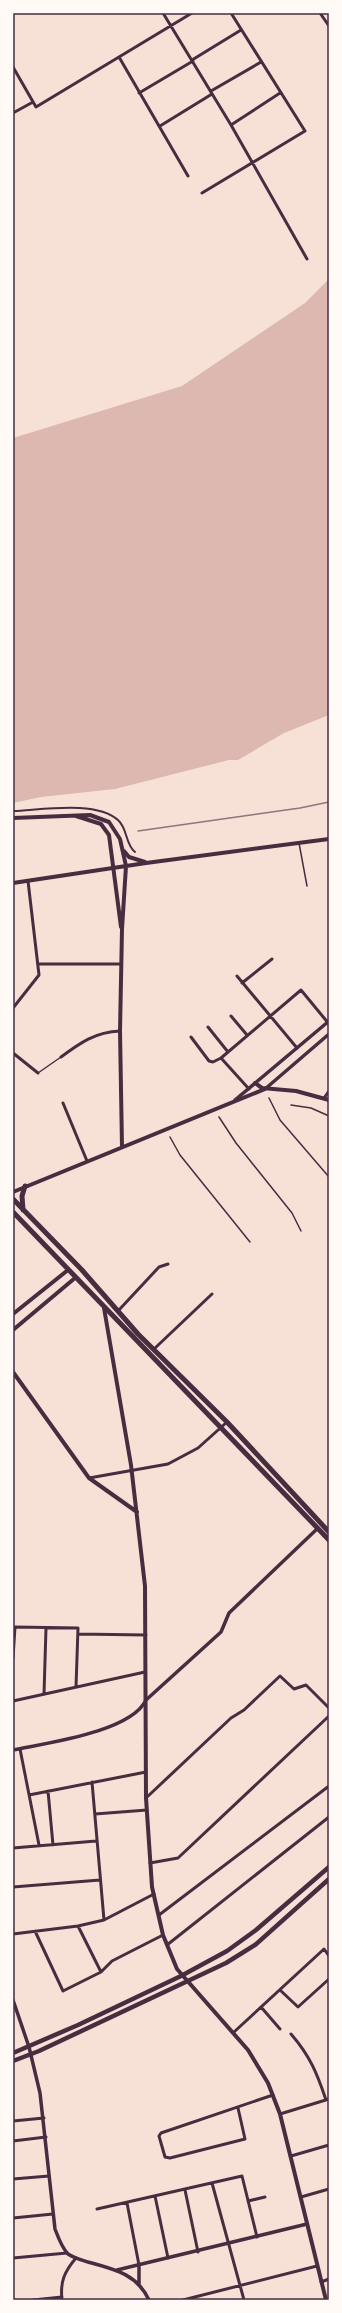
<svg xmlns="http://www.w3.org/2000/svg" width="342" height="2313" font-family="Manrope,sans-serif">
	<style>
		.water { fill: #dcb8b0 }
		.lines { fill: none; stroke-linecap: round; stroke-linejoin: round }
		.stream { stroke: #dcb8b0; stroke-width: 1.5 }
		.service { stroke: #4a2c40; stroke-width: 1.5 }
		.pedestrian { stroke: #4a2c40; stroke-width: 2 }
		.minor { stroke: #4a2c40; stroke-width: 3 }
		.tertiary { stroke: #4a2c40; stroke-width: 3.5 }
		.secondary { stroke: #4a2c40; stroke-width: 4 }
		.primary { stroke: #4a2c40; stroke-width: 4.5 }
		.trunk { stroke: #4a2c40; stroke-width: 5 }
		.rail { stroke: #8f747c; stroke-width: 1.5 }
		.neatline { fill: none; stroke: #4a2c40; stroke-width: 1.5 }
	</style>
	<rect width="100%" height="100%" fill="#f7e1d7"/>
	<path class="water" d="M 329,279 L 329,715 L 284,733 L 238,760 L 229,760 L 115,789 L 41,797 L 13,803 L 13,438 L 182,386 L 305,303 Z"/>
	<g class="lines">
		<path class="stream" d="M 110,2299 L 110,2300"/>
		<path class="service" d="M 299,843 L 307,886
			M 38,1073 L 61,1057
			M 269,1098 L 280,1120 L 329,1177
			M 291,1105 L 311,1108 L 329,1116
			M 219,1117 L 236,1143 L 292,1213 L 301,1231
			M 170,1137 L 180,1155 L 250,1242"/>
		<path class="pedestrian" d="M 13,811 C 41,810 96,800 118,820 C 128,829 125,844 135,852"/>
		<path class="minor" d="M 163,13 L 231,125 L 307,259
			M 320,13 L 329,26
			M 119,57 L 188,176
			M 192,60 L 241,30
			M 13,67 L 36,107 L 192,13
			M 211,91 L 261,62
			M 139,93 L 193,61
			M 13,113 L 33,102
			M 231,125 L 280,93
			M 160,126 L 212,94
			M 202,193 L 305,131 L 231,13
			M 38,964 L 121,964
			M 237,976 L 297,1048
			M 242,983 L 272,959
			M 13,1008 L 39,975 L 28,881
			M 231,1016 L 247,1035
			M 208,1027 L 228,1052
			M 191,1037 L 209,1061 L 213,1062 L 221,1058 L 301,990 L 329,1024
			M 13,1053 L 38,1073
			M 61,1057 C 80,1043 95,1032 120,1031
			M 221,1058 L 249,1089
			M 324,1098 L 329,1091
			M 63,1103 L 87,1161
			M 118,1311 L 159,1267 L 168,1264
			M 154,1349 L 212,1294
			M 89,1478 L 168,1464 L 198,1448 L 227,1422
			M 78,1634 L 146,1635
			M 13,1658 L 15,1627 L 78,1628 L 76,1687
			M 44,1694 L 46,1628
			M 13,1701 L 145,1672
			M 20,1749 L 39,1845
			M 92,1782 L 104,1920
			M 48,1791 L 53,1845
			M 29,1795 L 146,1772
			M 146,1798 L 231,1718 L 244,1710 L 280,1676 L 294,1689 L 306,1685 L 329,1708
			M 95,1814 L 147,1810
			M 13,1848 L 96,1841
			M 150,1863 L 178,1858 L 329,1716
			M 13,1887 L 100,1880
			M 159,1915 L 329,1786
			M 78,1926 L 101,1972
			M 35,1931 L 63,1991 L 101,1972 L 112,1961 L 163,1935
			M 13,1934 L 78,1926 L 104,1920 L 154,1894
			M 167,1945 L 329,1817
			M 280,1990 L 298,2007 L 329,1979
			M 261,2007 L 280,2029
			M 234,2032 L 324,1949 L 329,1956
			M 291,2034 C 310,2056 317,2073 326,2100
			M 238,2108 L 245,2139 L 170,2158 L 165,2157 L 159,2136 L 161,2133 L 273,2095
			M 280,2114 L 329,2099
			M 13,2121 L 44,2118
			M 13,2141 L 46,2137
			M 291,2156 L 329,2145
			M 13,2179 L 49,2176
			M 212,2183 L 244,2300
			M 185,2190 L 198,2252
			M 155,2196 L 168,2258
			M 301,2197 L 329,2189
			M 248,2201 L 265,2197
			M 127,2203 L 139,2265
			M 97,2209 L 242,2176 L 257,2237
			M 13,2218 L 53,2214
			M 13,2258 L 67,2253
			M 321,2282 L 329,2279
			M 33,2300 L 62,2297
			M 62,2300 C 60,2282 64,2272 76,2258
			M 183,2300 L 317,2266"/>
		<path class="tertiary" d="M 265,1089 L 329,1034
			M 235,1100 L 329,1021
			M 13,1750 C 46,1743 131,1732 146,1700 L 221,1632 L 229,1613 L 318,1528
			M 13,2000 L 29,2047 L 40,2093 L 55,2229 C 58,2237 62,2248 68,2254 C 74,2258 82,2260 88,2262 C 114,2269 137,2274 149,2300
			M 139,2265 L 139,2284
			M 117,2270 L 307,2224"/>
		<path class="secondary" d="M 76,816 L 101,824 L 109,835 L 121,927
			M 13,818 L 90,815 L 109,822 L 120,839 L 126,866 L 122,929 L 120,1031 L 122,1147
			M 124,851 L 129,857 L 145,862
			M 13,883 L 146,863 L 329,839
			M 255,1083 L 262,1088 L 296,1091 L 329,1100
			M 13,1192 L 265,1089
			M 104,1308 L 131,1465 L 145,1586 L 146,1798 L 152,1887 L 163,1935 L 177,1969 L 248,2050 L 268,2083 L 280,2114 L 326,2300
			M 13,1314 L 68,1270
			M 13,1330 L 75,1278
			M 13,1372 L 89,1478 L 137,1512"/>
		<path class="primary" d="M 13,2053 L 78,2025 L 181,1976 L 227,1951 L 256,1930 L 329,1867
			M 13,2061 L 39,2051 L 226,1963 L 255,1945 L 329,1879"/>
		<path class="trunk" d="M 13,1199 L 82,1270 L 138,1334 L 227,1422 L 329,1532
			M 23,1210 L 22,1196 L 25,1186
			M 13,1212 L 329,1540"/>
		<path class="rail" d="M 138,831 L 300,808 L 329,802"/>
	</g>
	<rect width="342" height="2313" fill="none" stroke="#fffaf5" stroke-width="28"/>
	<rect x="14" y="14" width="314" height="2285" class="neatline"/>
</svg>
